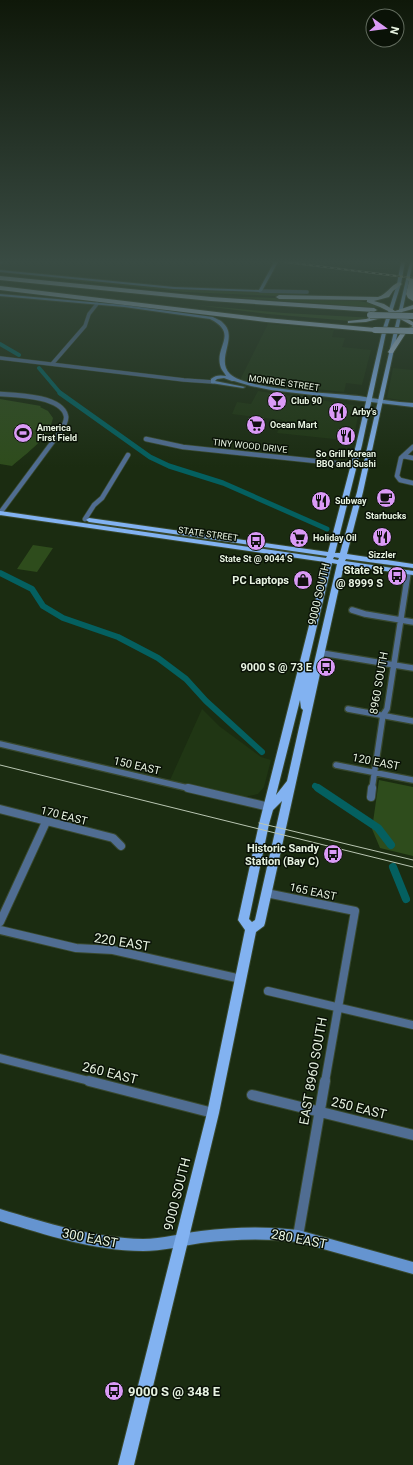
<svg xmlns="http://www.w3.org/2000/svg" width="413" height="1465" font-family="Roboto,sans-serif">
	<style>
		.built { fill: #203614 }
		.green { fill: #2e4c1c }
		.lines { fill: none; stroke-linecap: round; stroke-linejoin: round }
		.canal-far3 { stroke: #046060; stroke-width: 4 }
		.canal-far2 { stroke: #046060; stroke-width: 5 }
		.canal-far1 { stroke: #046060; stroke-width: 6 }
		.canal { stroke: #046060; stroke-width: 8 }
		.street-far4-casing { stroke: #38482e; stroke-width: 4.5 }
		.street-far3-casing { stroke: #38482e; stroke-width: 6 }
		.street-far2-casing { stroke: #38482e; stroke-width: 8 }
		.street-far1-casing { stroke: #38482e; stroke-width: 10 }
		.street-casing { stroke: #38482e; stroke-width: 12 }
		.secondary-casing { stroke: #38482e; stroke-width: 2 }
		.primary-casing { stroke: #38482e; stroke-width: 2 }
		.highway-casing { stroke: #38482e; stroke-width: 2 }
		.street-far4 { stroke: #506d92; stroke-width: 3.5 }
		.street-far3 { stroke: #506d92; stroke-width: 4.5 }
		.street-far2 { stroke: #506d92; stroke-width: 5.5 }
		.street-far1 { stroke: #506d92; stroke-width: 8 }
		.street { stroke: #506d92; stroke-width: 10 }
		.secondary { fill: #6594d0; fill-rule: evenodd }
		.primary { fill: #82b2f1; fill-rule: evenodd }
		.highway { fill: #b1cdf3; fill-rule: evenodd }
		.tram { stroke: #b9c6b2; stroke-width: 1 }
		.rail-casing { stroke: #b9c6b2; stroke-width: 2 }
		.rail { stroke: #0a1207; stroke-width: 1; stroke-dasharray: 3.5; stroke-linecap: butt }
		.highway-bridge-casing { stroke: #38482e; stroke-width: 7; stroke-linecap: butt }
		.highway-bridge { stroke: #b1cdf3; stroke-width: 6 }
		.labels { text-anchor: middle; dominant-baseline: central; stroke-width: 3; stroke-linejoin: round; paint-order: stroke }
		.far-street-label { font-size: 9px; fill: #e7f3e1; stroke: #0a1207 }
		.far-poi-label { font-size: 9px; font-weight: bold; fill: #e7f3e1; stroke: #0a1207; text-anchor: start }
		.poi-label { font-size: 11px; font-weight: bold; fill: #e7f3e1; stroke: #0a1207; text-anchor: end }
		.street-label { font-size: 11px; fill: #e7f3e1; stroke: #0a1207 }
		.near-street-label { font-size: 13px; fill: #e7f3e1; stroke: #0a1207 }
		.near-poi-label { font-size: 13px; font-weight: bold; fill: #e7f3e1; stroke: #0a1207; text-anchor: start }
	</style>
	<rect width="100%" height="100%" fill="#1b2c11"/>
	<path class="built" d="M 351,262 L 394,262 L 392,271 L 350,266 Z
		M 268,324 L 334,330 L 332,337 L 345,338 L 342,347 L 371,350 L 362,385 L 346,383 L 344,392 L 249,382 L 240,380 Z
		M 393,368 L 413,370 L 413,402 L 387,398 Z
		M 258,391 L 360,406 L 353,441 L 277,433 L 282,420 L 232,414 L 237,402 L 251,404 Z
		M 202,709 L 219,726 L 261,757 L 271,760 L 264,787 L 258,794 L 244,797 L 170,780 Z"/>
	<path class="green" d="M 0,273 L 192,290 L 298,292 L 306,295 L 382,297 L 299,297 L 185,292 Z
		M 216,296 L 359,301 L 375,304 L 383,308 Z
		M 196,305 L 284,313 L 374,318 L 351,321 L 268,314 Z
		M 0,399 L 41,406 L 40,407 L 48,411 L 53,418 C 49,438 27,453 12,466 L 0,464 Z
		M 33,545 L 53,548 L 37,572 L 17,569 Z
		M 379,780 L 413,787 L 413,856 L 380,848 L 372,829 Z"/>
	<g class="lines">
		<path class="canal-far3" d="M 0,344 L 19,355
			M 39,368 L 61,394"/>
		<path class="canal-far2" d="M 60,393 L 150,457 L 169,466 L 223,483 L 327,529"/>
		<path class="canal-far1" d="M 0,573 L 32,589 L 43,606 L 63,618 L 118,637 L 158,658 L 186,679 L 206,701 L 262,752
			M 315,786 L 319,789"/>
		<path class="canal" d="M 318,788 L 378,828 L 391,845
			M 393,867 L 406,899"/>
		<defs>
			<path id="street-far4" d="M 260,291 L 307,292
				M 0,358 L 184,380 L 213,382
				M 52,364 L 85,326 L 89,314 L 97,304"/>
			<path id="street-far3" d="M 0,394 C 16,395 62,396 66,416 C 67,420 64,424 63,428 L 0,513
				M 146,439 L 183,447 L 354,465
				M 413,447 L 401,458 L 397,476 L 400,480 L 413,483
				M 403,456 L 413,458
				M 85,519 L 94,505 L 102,498 L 128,455"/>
			<path id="street-far2" d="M 352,610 L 365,614 L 413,622
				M 322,653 L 413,668
				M 348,709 L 413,721
				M 0,744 L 192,789
				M 336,765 L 413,780
				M 372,789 L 383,715 L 387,709 L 408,573"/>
			<path id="street-far1" d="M 188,788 L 269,807
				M 371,797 L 372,788
				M 0,809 L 113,838 L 121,846
				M 266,893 L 355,911 L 325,1082
				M 0,922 L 46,822
				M 0,930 L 76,948 L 113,950 L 241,979
				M 268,991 L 413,1025
				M 0,1058 L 93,1082"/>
			<path id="street" d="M 89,1081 L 213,1113
				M 252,1095 L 413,1135
				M 298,1236 L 325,1081"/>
			<path id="secondary" d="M 0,262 L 3,262 L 0,264 Z
				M 274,262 L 278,262 L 262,291 L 260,292 L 174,289 L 0,272 L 0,270 L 174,287 L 259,290 Z
				M 0,294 L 124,305 L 213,317 C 216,319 221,320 223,323 C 239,337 215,359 230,374 C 246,390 333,393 359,396 C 377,399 395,402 413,403 L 413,407 L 271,390 L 251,386 L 234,381 L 232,381 L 224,378 L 217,379 L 215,381 L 245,387 L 243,388 L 211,383 L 211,379 C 215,375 221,375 226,376 C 225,373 222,371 221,368 C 213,347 240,334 210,319 L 124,307 L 0,296 Z
				M 0,1209 C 47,1223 94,1238 143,1239 C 162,1239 182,1233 201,1231 C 233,1227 265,1226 298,1230 L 413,1262 L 413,1274 L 298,1242 C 265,1238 233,1239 201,1243 C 182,1246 162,1251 143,1251 C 94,1251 47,1235 0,1221 Z"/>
			<path id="primary" d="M 401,262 L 405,262 L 401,284 L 387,328 L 362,445 L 335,553 L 340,553 L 357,492 L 410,262 L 413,262 L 363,492 L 347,554 L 413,564 L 413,568 L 346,559 L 345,561 L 413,571 L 413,575 L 344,565 L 265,923 L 264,926 L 256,932 L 219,1113 L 134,1465 L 118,1465 L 207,1113 L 245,930 L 238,920 L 259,824 L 325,562 L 0,515 L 0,511 L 326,558 L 327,556 L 89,522 L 86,520 L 89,518 L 328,552 L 356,445 L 383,328 L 397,284 ZM 334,557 L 339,558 L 338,560 L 333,559 ZM 332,563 L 337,564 L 312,672 L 307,668 ZM 300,700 L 301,708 L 303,710 L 287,781 L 276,795 ZM 282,801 L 255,920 L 252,922 L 249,919 L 269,824 L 273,810 Z"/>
			<path id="highway" d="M 0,276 L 211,297 L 374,308 L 377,310 L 374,312 L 211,301 L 0,280 Z
				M 409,277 L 413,279 L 413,301 L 408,298 L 406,294 L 409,281 L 406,279 Z
				M 399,282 L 402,284 L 393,291 L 389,297 L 374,301 L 384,304 L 395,311 L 413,305 L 413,309 L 398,313 L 413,322 L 413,326 L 393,315 L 366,322 L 348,323 L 348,321 L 366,319 L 390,312 L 380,307 L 367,302 L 367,300 L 279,299 L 276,297 L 279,295 L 378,297 C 387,294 390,286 399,282 Z
				M 0,286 L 266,318 L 375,328 L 378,330 L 375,332 L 266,322 L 0,290 Z
				M 413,326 L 413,330 L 406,333 L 393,353 L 389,353 L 388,352 L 402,331 Z"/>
		</defs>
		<use href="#street-far4" class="street-far4-casing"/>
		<use href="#street-far3" class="street-far3-casing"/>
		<use href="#street-far2" class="street-far2-casing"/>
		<use href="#street-far1" class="street-far1-casing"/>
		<use href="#street" class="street-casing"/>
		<use href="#secondary" class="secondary-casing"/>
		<use href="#primary" class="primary-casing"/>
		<use href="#highway" class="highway-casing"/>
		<use href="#street-far4" class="street-far4"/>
		<use href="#street-far3" class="street-far3"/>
		<use href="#street-far2" class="street-far2"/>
		<use href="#street-far1" class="street-far1"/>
		<use href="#street" class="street"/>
		<use href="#secondary" class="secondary"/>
		<use href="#primary" class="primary"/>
		<use href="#highway" class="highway"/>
		<path class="tram" d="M 0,765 L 413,867
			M 259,823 L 413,860"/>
		<defs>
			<path id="rail" d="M 285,262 L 413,278"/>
		</defs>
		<use href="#rail" class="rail-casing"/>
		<use href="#rail" class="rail"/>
		<defs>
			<path id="highway-bridge" d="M 370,315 L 413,316
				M 375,330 L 413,331"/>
		</defs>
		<use href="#highway-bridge" class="highway-bridge-casing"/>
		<use href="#highway-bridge" class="highway-bridge"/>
	</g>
	<linearGradient id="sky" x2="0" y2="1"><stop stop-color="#0f1809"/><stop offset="0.56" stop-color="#394b43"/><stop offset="1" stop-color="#394b43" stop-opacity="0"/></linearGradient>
	<rect width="413" height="467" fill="url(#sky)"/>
	<defs>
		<symbol id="bar-disc" viewBox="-11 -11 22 22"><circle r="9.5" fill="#da9af6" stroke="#0a1207"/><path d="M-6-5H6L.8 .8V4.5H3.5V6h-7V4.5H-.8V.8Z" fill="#111"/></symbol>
		<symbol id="restaurant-disc" viewBox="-11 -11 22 22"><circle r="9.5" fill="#da9af6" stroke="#0a1207"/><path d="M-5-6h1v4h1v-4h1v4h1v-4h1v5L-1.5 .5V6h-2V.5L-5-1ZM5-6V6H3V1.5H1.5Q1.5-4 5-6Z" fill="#111"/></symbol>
		<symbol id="supermarket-disc" viewBox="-11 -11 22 22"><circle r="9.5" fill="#da9af6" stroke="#0a1207"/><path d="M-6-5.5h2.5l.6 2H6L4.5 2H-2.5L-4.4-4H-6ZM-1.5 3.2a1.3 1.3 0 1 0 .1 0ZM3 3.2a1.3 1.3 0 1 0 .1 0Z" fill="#111"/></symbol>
		<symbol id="stadium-disc" viewBox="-11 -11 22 22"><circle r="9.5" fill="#da9af6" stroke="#0a1207"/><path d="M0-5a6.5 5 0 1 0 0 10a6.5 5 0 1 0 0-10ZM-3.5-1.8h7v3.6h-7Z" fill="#111"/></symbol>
		<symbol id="cafe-disc" viewBox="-11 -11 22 22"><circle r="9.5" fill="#da9af6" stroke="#0a1207"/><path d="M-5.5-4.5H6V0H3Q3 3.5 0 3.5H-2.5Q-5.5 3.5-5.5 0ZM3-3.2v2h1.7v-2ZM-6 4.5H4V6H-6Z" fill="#111"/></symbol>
		<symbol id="bus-disc" viewBox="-11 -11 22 22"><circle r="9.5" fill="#da9af6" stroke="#0a1207"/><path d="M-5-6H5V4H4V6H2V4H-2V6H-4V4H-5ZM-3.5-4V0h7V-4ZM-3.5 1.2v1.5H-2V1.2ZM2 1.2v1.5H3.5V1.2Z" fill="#111"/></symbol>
		<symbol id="shop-disc" viewBox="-11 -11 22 22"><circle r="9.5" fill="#da9af6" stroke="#0a1207"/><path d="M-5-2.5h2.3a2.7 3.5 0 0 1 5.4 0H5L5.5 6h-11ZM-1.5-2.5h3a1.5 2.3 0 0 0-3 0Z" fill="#111"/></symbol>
	</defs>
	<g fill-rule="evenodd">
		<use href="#bar-disc" x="266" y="390" width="22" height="22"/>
		<use href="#restaurant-disc" x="327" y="401" width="22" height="22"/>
		<use href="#supermarket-disc" x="245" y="414" width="22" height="22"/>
		<use href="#stadium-disc" x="12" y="422" width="22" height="22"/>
		<use href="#restaurant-disc" x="335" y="425" width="22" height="22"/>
		<use href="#cafe-disc" x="375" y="487" width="22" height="22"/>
		<use href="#restaurant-disc" x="310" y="490" width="22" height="22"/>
		<use href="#restaurant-disc" x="371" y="526" width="22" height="22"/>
		<use href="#supermarket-disc" x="288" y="527" width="22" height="22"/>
		<use href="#bus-disc" x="245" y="530" width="22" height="22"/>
		<use href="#bus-disc" x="386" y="565" width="22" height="22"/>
		<use href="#shop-disc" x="292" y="569" width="22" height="22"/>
		<use href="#bus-disc" x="315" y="656" width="22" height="22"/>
		<use href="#bus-disc" x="322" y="843" width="22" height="22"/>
		<use href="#bus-disc" x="103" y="1380" width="22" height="22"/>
	</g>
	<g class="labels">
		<g class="far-street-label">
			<text transform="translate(284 383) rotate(8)">MONROE STREET</text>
			<text transform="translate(250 446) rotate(6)">TINY WOOD DRIVE</text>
			<text transform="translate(208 534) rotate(8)">STATE STREET</text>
		</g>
		<g class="far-poi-label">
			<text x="291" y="401">Club 90</text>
			<text x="352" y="412">Arby's</text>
			<text x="270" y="425">Ocean Mart</text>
			<text x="37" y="428">America<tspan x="37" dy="10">First Field</tspan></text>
			<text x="346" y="454" text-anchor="middle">So Grill Korean<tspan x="346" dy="10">BBQ and Sushi</tspan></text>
			<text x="335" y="501">Subway</text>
			<text x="386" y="516" text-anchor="middle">Starbucks</text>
			<text x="313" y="538">Holiday Oil</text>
			<text x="382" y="555" text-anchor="middle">Sizzler</text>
			<text x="256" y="559" text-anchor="middle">State St @ 9044 S</text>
		</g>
		<g class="poi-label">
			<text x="383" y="570">State St<tspan x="383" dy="13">@ 8999 S</tspan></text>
			<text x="289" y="580">PC Laptops</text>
			<text x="312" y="667">9000 S @ 73 E</text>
			<text x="319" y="848">Historic Sandy<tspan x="319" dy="13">Station (Bay C)</tspan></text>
		</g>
		<g class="street-label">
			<text transform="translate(319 594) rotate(-77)">9000 SOUTH</text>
			<text transform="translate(379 683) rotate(-80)">8960 SOUTH</text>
			<text transform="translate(376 762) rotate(11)">120 EAST</text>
			<text transform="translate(137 766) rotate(13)">150 EAST</text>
			<text transform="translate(64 816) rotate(14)">170 EAST</text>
			<text transform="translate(313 892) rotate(12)">165 EAST</text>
		</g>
		<g class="near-street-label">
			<text transform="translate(122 942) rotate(9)">220 EAST</text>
			<text transform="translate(313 1071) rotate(-80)">EAST 8960 SOUTH</text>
			<text transform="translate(110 1073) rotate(14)">260 EAST</text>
			<text transform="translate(359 1108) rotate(14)">250 EAST</text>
			<text transform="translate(177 1194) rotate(-76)">9000 SOUTH</text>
			<text transform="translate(90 1238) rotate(11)">300 EAST</text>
			<text transform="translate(299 1239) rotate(11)">280 EAST</text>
		</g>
		<g class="near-poi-label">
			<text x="128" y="1391">9000 S @ 348 E</text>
		</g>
	</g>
	<g transform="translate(385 28) rotate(104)"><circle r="19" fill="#0a1207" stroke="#626c5e"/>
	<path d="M0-3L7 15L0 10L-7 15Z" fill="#da9af6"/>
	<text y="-6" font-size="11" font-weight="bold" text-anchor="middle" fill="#e7f3e1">N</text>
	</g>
</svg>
